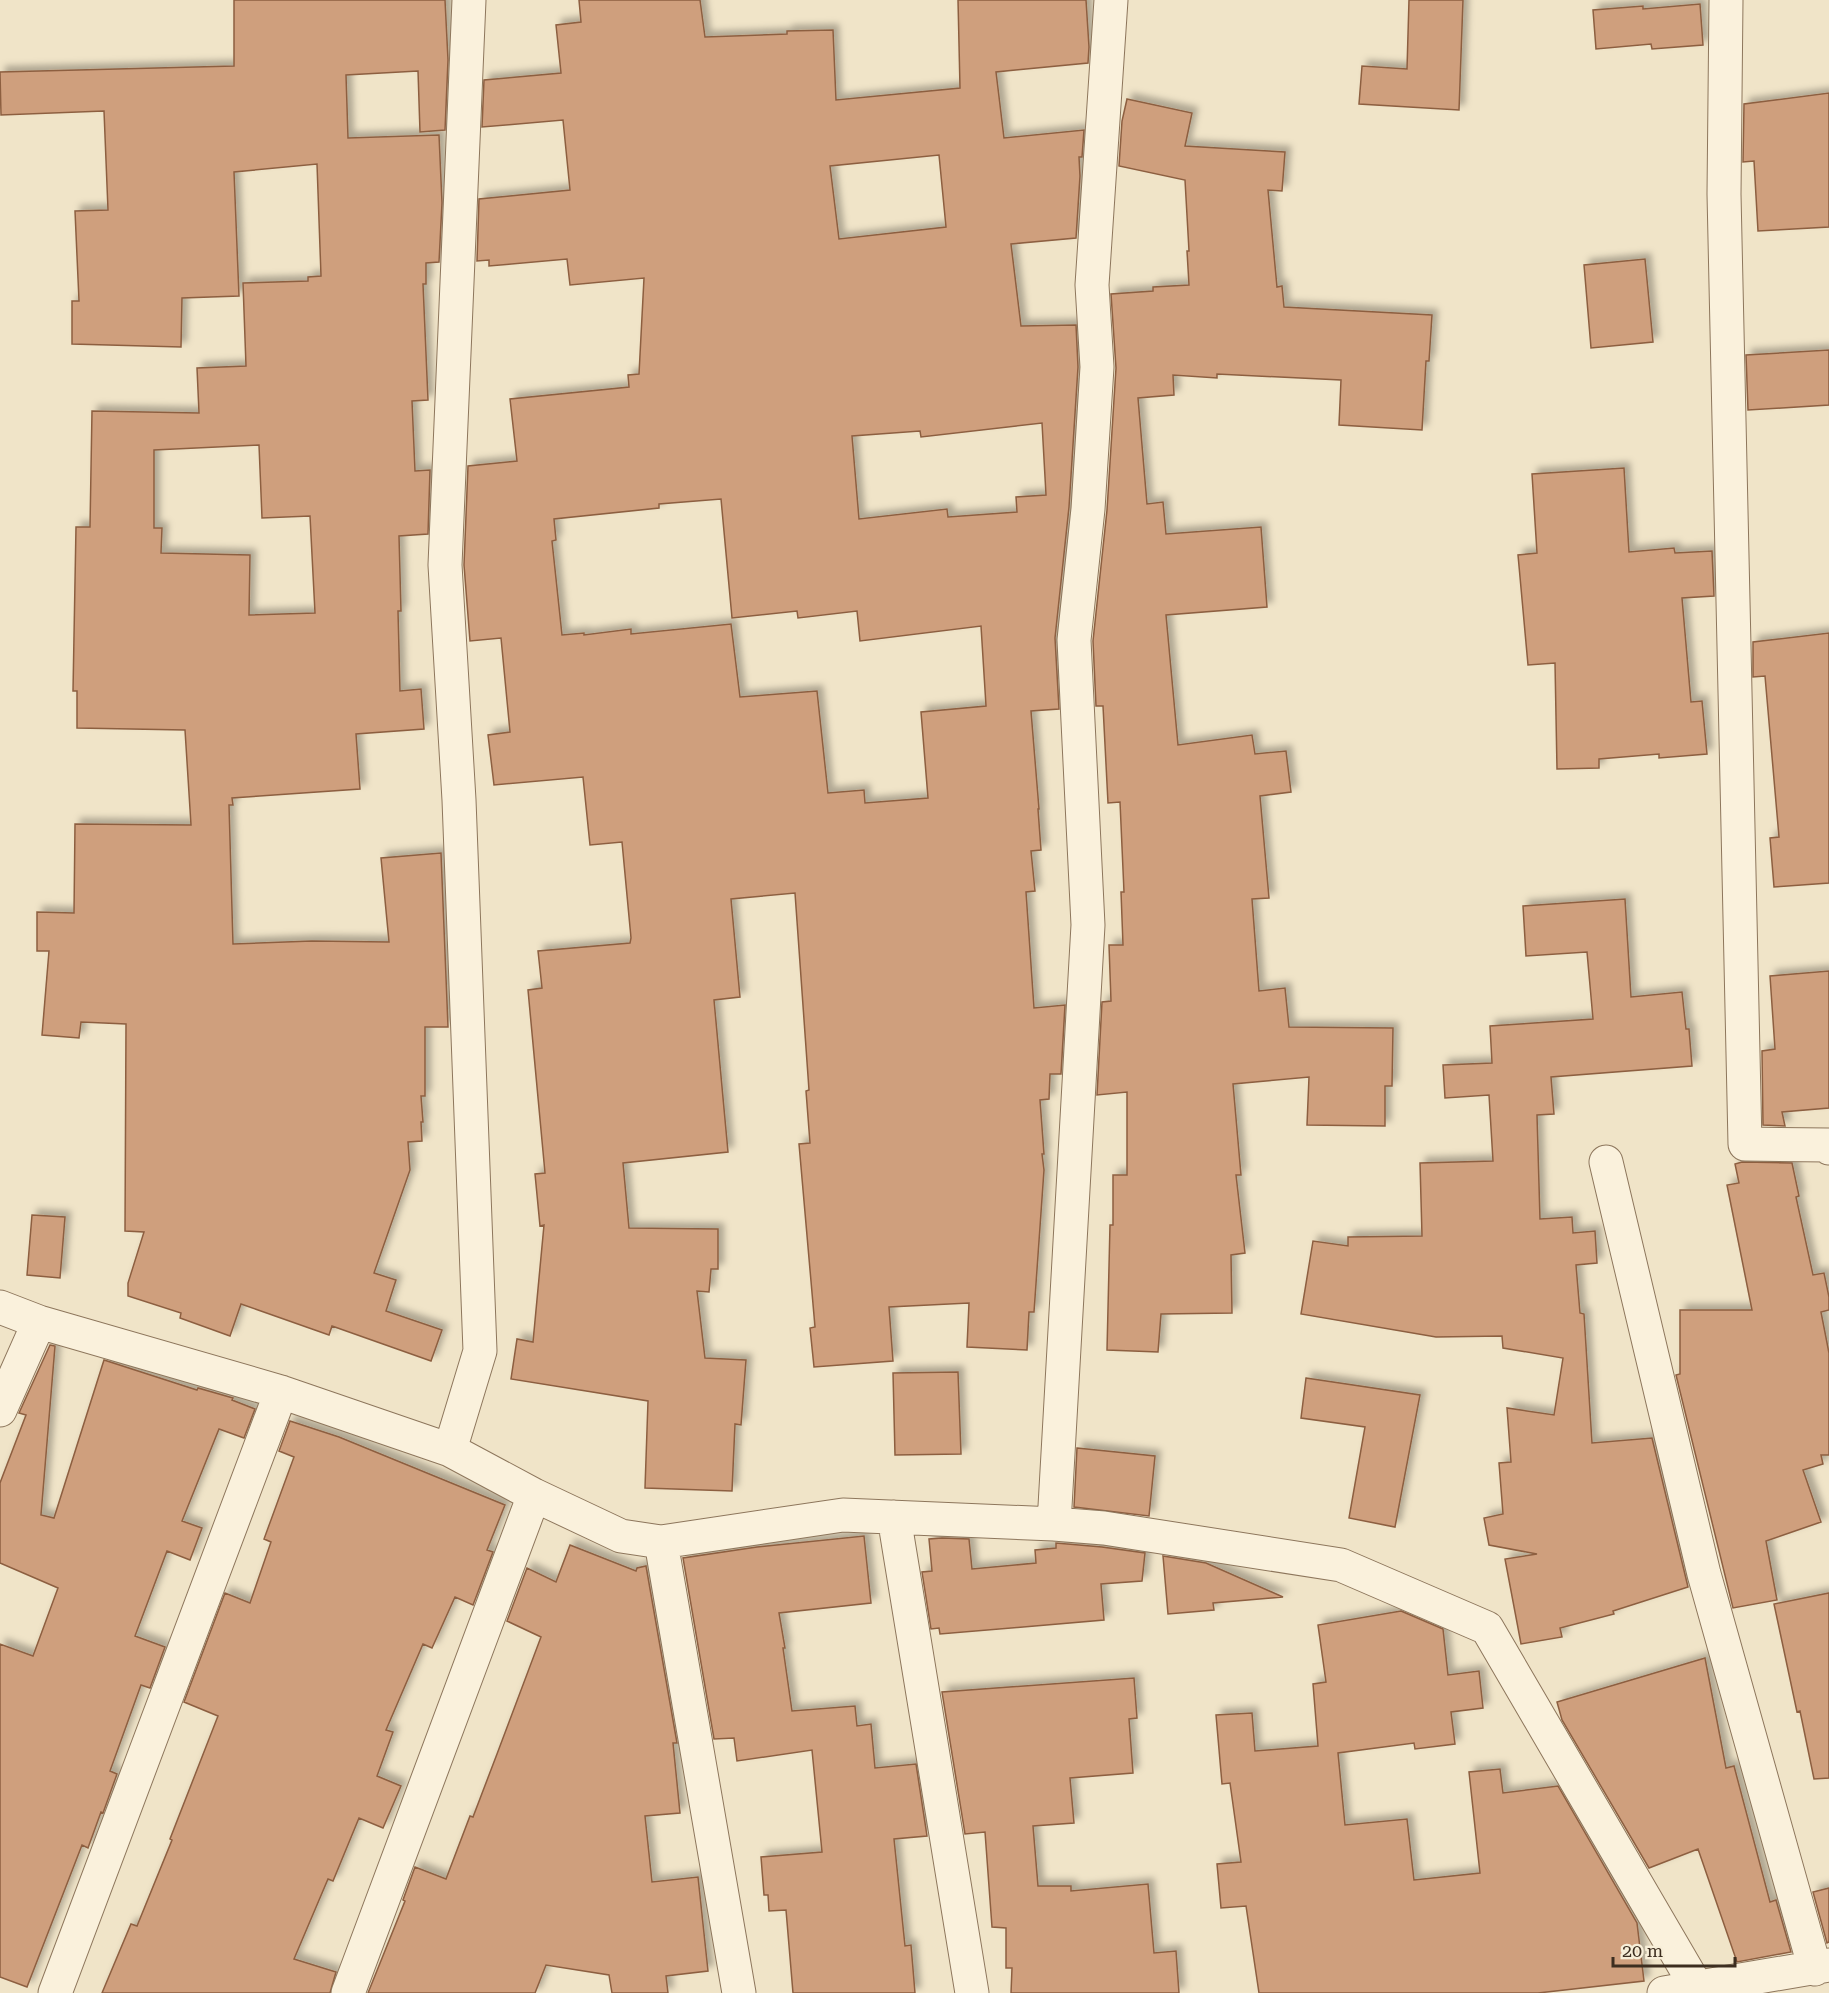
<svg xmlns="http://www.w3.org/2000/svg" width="1829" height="1993" font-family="'Roboto Serif',serif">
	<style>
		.building { fill: #cf9f7d; stroke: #8d5f41; stroke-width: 1.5; fill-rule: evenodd; filter: url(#shadow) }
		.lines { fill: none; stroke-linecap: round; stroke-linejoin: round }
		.minor-casing { stroke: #8d765c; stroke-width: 35 }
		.minor { stroke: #faf1dc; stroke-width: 33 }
	</style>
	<defs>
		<filter id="shadow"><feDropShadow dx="5.5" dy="-5.5" stdDeviation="3" flood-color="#0004"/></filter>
	</defs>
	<rect width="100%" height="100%" fill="#f0e4c8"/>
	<path class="building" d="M 234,0 L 445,0 L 448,60 L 445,130 L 420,132 L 418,71 L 346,75 L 348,138 L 439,135 L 442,203 L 439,262 L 426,263 L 426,284 L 423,284 L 428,400 L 412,401 L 415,471 L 430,470 L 428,534 L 399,536 L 401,611 L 398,611 L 400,691 L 421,689 L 424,729 L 356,734 L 360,789 L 232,798 L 233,805 L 229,805 L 233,944 L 312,941 L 389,942 L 381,858 L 441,853 L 448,1027 L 425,1027 L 425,1096 L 421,1096 L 423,1122 L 421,1122 L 422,1141 L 408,1142 L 410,1170 L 374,1273 L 396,1280 L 386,1311 L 442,1330 L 431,1361 L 332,1326 L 329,1335 L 241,1304 L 230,1336 L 180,1318 L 181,1313 L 128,1296 L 128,1283 L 144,1232 L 125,1231 L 126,1024 L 81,1022 L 79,1038 L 42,1035 L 49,951 L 37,951 L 37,912 L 74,913 L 75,824 L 191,825 L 185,730 L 77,728 L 77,691 L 73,691 L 76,527 L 90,527 L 92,411 L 199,413 L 197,368 L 246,366 L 243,283 L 308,281 L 308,277 L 321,276 L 317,164 L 234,172 L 239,296 L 182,298 L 181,347 L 72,344 L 72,301 L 79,301 L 75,211 L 108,210 L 104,111 L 1,115 L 0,72 L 234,66 ZM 259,445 L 262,518 L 310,516 L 315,613 L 249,615 L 250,555 L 161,553 L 162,528 L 154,528 L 154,450 Z
		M 579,0 L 700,0 L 705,37 L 787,34 L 787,31 L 833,30 L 836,100 L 960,88 L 958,0 L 1086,0 L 1089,47 L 1088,63 L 996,72 L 1004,138 L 1084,130 L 1082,157 L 1079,157 L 1080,176 L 1076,238 L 1011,244 L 1021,326 L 1076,325 L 1078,367 L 1069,507 L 1055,638 L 1059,709 L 1031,711 L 1039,809 L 1038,809 L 1041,850 L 1031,851 L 1035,891 L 1026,892 L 1034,1008 L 1065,1005 L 1061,1074 L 1050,1074 L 1049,1099 L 1040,1100 L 1044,1154 L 1042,1154 L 1044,1170 L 1034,1312 L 1029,1312 L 1027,1350 L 967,1347 L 969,1303 L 889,1307 L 893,1361 L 814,1367 L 810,1328 L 815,1327 L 799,1144 L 810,1143 L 806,1091 L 809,1090 L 795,893 L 731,899 L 740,997 L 714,1000 L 728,1152 L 623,1163 L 629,1228 L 718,1229 L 718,1269 L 711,1269 L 709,1292 L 697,1291 L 705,1358 L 746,1360 L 741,1425 L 735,1424 L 732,1491 L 645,1488 L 648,1401 L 511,1379 L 517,1339 L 533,1342 L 544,1225 L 540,1226 L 535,1174 L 545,1173 L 528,990 L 542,988 L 538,951 L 630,943 L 631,938 L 622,842 L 590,845 L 583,777 L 494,785 L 488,735 L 510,732 L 501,638 L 470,641 L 464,565 L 468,466 L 517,461 L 510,399 L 629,387 L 628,375 L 639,374 L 644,278 L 570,285 L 567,259 L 489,266 L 489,260 L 477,261 L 479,199 L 570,190 L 563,120 L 482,127 L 484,80 L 561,73 L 556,25 L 581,22 ZM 939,155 L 946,227 L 839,239 L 830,166 ZM 1042,423 L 1046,495 L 1016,497 L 1017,512 L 948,517 L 947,509 L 859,519 L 852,436 L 920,431 L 921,437 ZM 721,499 L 732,618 L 797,611 L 798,618 L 857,611 L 860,641 L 981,626 L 986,706 L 921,712 L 928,798 L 865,803 L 864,790 L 828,793 L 817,691 L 740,697 L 731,624 L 631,634 L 631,629 L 584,635 L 584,633 L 562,635 L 552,541 L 556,540 L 554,519 L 659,508 L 659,504 Z
		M 1409,0 L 1463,0 L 1459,110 L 1359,104 L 1362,66 L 1407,69 Z
		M 1700,4 L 1703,45 L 1652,49 L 1651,44 L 1596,49 L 1593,10 L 1643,6 L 1643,9 Z
		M 1829,93 L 1829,227 L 1758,231 L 1754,161 L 1743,162 L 1744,104 Z
		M 1127,99 L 1192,113 L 1185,146 L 1285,152 L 1282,191 L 1268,190 L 1277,287 L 1282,286 L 1284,307 L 1432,315 L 1429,361 L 1426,361 L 1422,430 L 1339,425 L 1341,380 L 1217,374 L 1217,378 L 1173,375 L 1174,395 L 1138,398 L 1147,504 L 1163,502 L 1166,534 L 1261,527 L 1267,607 L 1166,615 L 1178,745 L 1252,735 L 1255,754 L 1286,751 L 1291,792 L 1260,796 L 1269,898 L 1252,899 L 1259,991 L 1285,988 L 1289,1027 L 1393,1028 L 1392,1086 L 1385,1086 L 1385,1126 L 1307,1125 L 1309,1077 L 1233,1084 L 1241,1175 L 1236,1175 L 1245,1253 L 1231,1255 L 1232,1313 L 1161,1314 L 1158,1352 L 1107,1350 L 1110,1225 L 1113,1225 L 1113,1175 L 1127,1175 L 1127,1092 L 1097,1095 L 1102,1002 L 1111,1001 L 1109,945 L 1123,945 L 1121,892 L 1124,892 L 1120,802 L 1108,803 L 1103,706 L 1096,706 L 1093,641 L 1107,510 L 1116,368 L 1111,294 L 1153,291 L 1153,287 L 1189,285 L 1187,251 L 1189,251 L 1185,180 L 1119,166 L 1122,121 Z
		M 1645,259 L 1653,342 L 1591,348 L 1584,265 Z
		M 1829,350 L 1829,405 L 1748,410 L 1746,355 Z
		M 1624,468 L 1629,552 L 1674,548 L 1675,553 L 1712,551 L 1714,596 L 1682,598 L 1691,702 L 1702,701 L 1707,754 L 1659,758 L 1659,754 L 1599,759 L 1599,768 L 1557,769 L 1555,663 L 1528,665 L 1518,555 L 1537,553 L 1532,474 Z
		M 1829,633 L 1829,883 L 1774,887 L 1770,838 L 1779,837 L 1765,676 L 1753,677 L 1753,642 Z
		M 1625,899 L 1631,997 L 1682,992 L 1686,1029 L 1689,1029 L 1692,1066 L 1551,1077 L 1554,1114 L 1537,1115 L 1540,1219 L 1572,1217 L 1573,1233 L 1595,1231 L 1597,1263 L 1576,1265 L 1580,1313 L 1584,1314 L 1592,1443 L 1652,1438 L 1688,1587 L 1613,1611 L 1614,1614 L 1560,1628 L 1562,1637 L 1521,1644 L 1505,1559 L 1537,1554 L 1489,1545 L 1484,1518 L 1503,1514 L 1499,1463 L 1511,1462 L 1507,1408 L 1554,1415 L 1563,1358 L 1503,1348 L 1502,1336 L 1436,1337 L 1301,1314 L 1313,1241 L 1348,1246 L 1348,1237 L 1422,1236 L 1420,1163 L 1493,1161 L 1489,1095 L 1445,1098 L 1443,1065 L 1492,1063 L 1490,1026 L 1593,1019 L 1587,952 L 1526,956 L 1523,906 Z
		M 1829,971 L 1829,1108 L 1782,1112 L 1785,1126 L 1763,1125 L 1762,1051 L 1775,1049 L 1770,976 Z
		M 1742,1162 L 1792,1163 L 1799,1196 L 1796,1197 L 1813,1275 L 1824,1273 L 1829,1297 L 1829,1310 L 1821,1312 L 1829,1353 L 1829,1455 L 1821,1455 L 1823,1464 L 1803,1470 L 1821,1522 L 1766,1541 L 1777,1600 L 1733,1608 L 1676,1375 L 1680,1374 L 1680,1310 L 1752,1310 L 1727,1185 L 1739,1183 L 1735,1164 Z
		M 32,1215 L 65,1217 L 60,1278 L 27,1275 Z
		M 50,1345 L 55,1346 L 41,1515 L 54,1518 L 104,1360 L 197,1390 L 198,1388 L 233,1398 L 232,1400 L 255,1409 L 244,1438 L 219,1429 L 182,1521 L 202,1528 L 190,1560 L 167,1551 L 135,1636 L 165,1647 L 150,1688 L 141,1685 L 110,1771 L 117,1774 L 103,1813 L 101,1812 L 88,1848 L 82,1845 L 27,1987 L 0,1977 L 0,1644 L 33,1656 L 58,1588 L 0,1563 L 0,1483 L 26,1415 L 19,1413 Z
		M 958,1372 L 961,1454 L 895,1455 L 893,1373 Z
		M 1306,1378 L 1420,1395 L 1395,1527 L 1349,1518 L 1365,1427 L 1301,1418 Z
		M 290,1421 L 339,1437 L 505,1505 L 487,1550 L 493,1552 L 473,1605 L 455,1597 L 432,1648 L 423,1644 L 386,1730 L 393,1732 L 377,1776 L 401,1786 L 383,1828 L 359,1818 L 333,1881 L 328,1879 L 294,1959 L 336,1972 L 330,1993 L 102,1993 L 131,1924 L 137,1926 L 172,1840 L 170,1839 L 218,1716 L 184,1702 L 225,1593 L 250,1603 L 271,1542 L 264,1539 L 294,1457 L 279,1451 Z
		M 1077,1448 L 1155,1456 L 1149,1516 L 1074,1507 Z
		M 864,1536 L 871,1603 L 779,1613 L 785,1648 L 783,1648 L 792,1711 L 855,1706 L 857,1726 L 871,1724 L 875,1768 L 916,1764 L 927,1836 L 894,1839 L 905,1946 L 911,1945 L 915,1993 L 793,1993 L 786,1910 L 769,1911 L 768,1895 L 764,1895 L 761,1857 L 822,1852 L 812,1750 L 737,1761 L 734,1738 L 714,1739 L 683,1558 L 757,1547 Z
		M 942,1538 L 969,1539 L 972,1569 L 1036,1563 L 1035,1550 L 1056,1548 L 1056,1543 L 1102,1547 L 1145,1553 L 1142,1581 L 1101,1584 L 1104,1620 L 940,1634 L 939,1628 L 931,1629 L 922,1572 L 932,1571 L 929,1539 Z
		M 570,1545 L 636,1571 L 637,1568 L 646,1566 L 677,1743 L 673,1743 L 680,1813 L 645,1816 L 652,1882 L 698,1877 L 708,1971 L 666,1976 L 668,1993 L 612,1993 L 609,1975 L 546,1965 L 535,1993 L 368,1993 L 405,1901 L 403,1900 L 415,1867 L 446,1879 L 470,1816 L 473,1817 L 497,1754 L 541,1637 L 507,1621 L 527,1568 L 556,1582 Z
		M 1163,1556 L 1206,1563 L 1283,1597 L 1213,1603 L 1214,1610 L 1168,1614 Z
		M 1829,1593 L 1829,1778 L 1814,1779 L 1800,1711 L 1797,1712 L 1774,1604 Z
		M 1401,1611 L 1443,1629 L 1448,1675 L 1479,1671 L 1483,1708 L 1451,1712 L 1455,1744 L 1415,1749 L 1414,1743 L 1338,1753 L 1345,1825 L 1407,1819 L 1414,1880 L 1480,1873 L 1469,1772 L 1500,1769 L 1503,1793 L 1558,1786 L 1637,1923 L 1644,1981 L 1538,1993 L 1259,1993 L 1246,1906 L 1221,1908 L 1217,1864 L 1241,1862 L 1230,1783 L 1222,1784 L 1216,1715 L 1252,1713 L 1255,1751 L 1318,1746 L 1313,1684 L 1326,1682 L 1318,1625 Z
		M 1705,1658 L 1726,1768 L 1734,1766 L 1770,1902 L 1776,1900 L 1791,1952 L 1737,1962 L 1698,1849 L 1649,1868 L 1562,1720 L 1557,1702 Z
		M 1134,1678 L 1137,1718 L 1129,1719 L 1133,1773 L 1070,1778 L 1074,1823 L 1033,1826 L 1038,1886 L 1071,1886 L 1071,1891 L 1148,1884 L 1154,1953 L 1176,1951 L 1179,1993 L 1011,1993 L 1012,1968 L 1006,1968 L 1006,1928 L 992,1927 L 985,1832 L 965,1834 L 942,1692 Z
		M 1829,1888 L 1829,1942 L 1827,1943 L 1813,1892 Z"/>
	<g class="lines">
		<defs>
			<path id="minor" d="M 1726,0 L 1724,194 L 1745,1144 L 1828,1145 L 1829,1148
				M 1606,1162 L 1704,1574 L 1815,1969
				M 0,1307 L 39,1322 L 281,1392 L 450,1450 L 534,1495 L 621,1536 L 661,1542 L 843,1515 L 1054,1524 L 1104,1528 L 1341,1565 L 1487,1628 L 1696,1986
				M 0,1410 L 39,1322
				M 450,1450 L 480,1351 L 459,800 L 445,565 L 469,0
				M 894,1517 L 972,1993
				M 1054,1524 L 1088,925 L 1074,640 L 1088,509 L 1097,367 L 1092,285 L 1111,0
				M 661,1542 L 739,1993
				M 55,1993 L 281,1392
				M 348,1993 L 534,1495
				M 1664,1993 L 1829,1965"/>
		</defs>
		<use href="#minor" class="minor-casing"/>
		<use href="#minor" class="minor"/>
	</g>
	<path d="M1613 1957v9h122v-9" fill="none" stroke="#3d2e20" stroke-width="3"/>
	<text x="1622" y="1957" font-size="18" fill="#3d2e20" stroke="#f7eed8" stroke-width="4.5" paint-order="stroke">20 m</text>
</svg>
